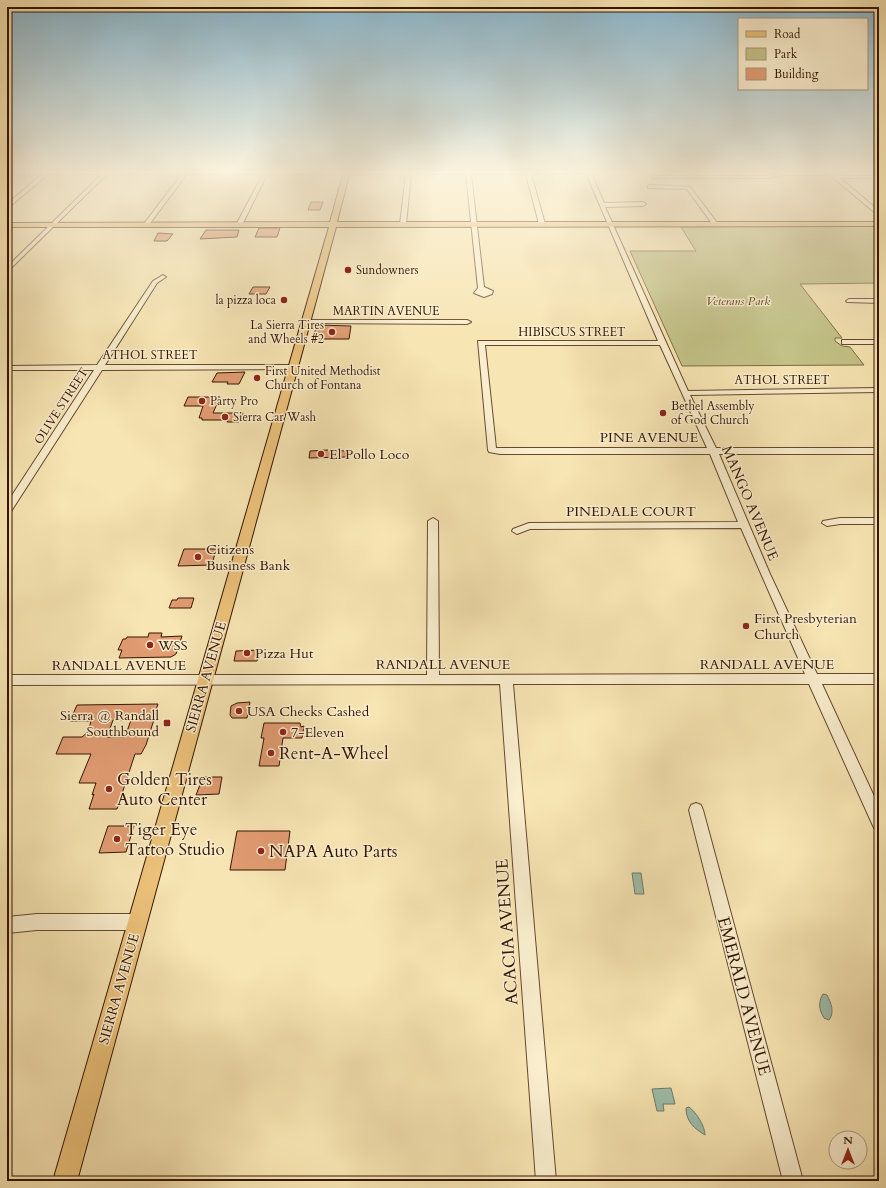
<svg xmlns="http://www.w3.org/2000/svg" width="886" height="1188" font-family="Cardo,serif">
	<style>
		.green { fill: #c3c388; stroke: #7c6c44 }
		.water { fill: #9dbfac; stroke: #737b68 }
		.building { fill: #e29c72; stroke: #341501; fill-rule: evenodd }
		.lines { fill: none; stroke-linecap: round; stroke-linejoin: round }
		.minor-casing { stroke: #65492e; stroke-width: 2 }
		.major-casing { stroke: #341501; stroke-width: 2 }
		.minor { fill: #faeece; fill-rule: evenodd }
		.major { fill: #ecc27a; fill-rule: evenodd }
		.poi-dot { fill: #8f2418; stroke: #faeece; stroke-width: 1.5 }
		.labels { text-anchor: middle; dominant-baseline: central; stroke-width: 3; stroke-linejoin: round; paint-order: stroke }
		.far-poi-label { font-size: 12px; fill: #341501; stroke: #faeece; text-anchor: start }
		.far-park-label { font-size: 12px; font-style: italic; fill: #5f492a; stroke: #faeece }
		.far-street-label { font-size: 12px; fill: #341501; stroke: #faeece }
		.street-label { font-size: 14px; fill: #341501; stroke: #faeece }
		.poi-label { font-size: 14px; fill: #341501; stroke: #faeece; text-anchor: start }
		.near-poi-label { font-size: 17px; fill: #341501; stroke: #faeece; text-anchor: start }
		.near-street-label { font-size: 17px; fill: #341501; stroke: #faeece }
	</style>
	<rect width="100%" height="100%" fill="#f7e5b3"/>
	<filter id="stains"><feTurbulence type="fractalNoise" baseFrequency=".005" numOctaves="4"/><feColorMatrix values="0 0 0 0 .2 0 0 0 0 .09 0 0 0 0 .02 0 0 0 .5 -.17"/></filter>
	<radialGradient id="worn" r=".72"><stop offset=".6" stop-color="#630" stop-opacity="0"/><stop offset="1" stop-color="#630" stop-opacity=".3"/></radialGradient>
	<path class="green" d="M 879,226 L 879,283 L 800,284 L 842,338 L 835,338 L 835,341 L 842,346 L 850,347 L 864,365 L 682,366 L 630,251 L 696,251 L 681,227 Z"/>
	<path class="water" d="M 632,873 L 641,873 L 644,894 L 635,894 Z
		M 823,994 L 827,995 C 831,1003 835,1012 829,1020 L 824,1018 C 819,1010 818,1002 823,994 Z
		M 671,1088 L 675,1104 L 663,1104 L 664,1111 L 657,1111 L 652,1089 Z
		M 689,1107 C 696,1112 705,1126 705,1135 C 695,1129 686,1122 686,1108 Z"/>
	<path class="building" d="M 311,202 L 323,202 L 320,210 L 308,210 Z
		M 259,228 L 280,228 L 277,237 L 255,237 Z
		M 206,230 L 239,230 L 237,237 L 200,239 Z
		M 158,233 L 173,234 L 167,241 L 154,241 Z
		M 253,287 L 270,287 L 266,294 L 249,294 Z
		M 317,325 L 351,326 L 349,339 L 312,339 Z
		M 245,372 L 239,384 L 227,384 L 228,382 L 212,382 L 217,373 Z
		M 188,397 L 220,397 L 213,413 L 243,413 L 239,422 L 227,422 L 228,420 L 202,420 L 202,418 L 199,418 L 203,406 L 184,406 Z
		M 327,450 L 346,451 L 346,457 L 309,458 L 310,451 Z
		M 184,549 L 216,549 L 212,565 L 178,566 Z
		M 178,598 L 194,598 L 191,608 L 169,608 L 172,600 L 177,600 Z
		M 149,633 L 162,633 L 161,637 L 182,636 L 176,654 L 171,657 L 119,658 L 122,650 L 118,650 L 123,639 L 126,639 L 127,637 L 148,637 Z
		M 260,650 L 257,661 L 234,661 L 236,651 Z
		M 250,702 L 247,718 L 232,718 L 230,715 L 231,706 L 237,703 Z
		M 158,704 L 155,713 L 156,713 L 146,745 L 141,754 L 135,754 L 117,809 L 89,809 L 94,794 L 92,795 L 96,783 L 79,783 L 91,754 L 56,754 L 63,737 L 82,737 L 88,732 L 91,721 L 70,721 L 77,705 ZM 113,720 L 131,720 L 125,737 L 107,737 Z
		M 264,723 L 300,723 L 301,727 L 304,726 L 302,738 L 283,738 L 279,766 L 259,766 L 264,738 L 261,738 Z
		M 203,777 L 222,777 L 219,794 L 196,795 Z
		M 108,826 L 134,826 L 126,852 L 99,853 Z
		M 237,831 L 290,831 L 285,870 L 230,870 Z"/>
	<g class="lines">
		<defs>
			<path id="minor" d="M 268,171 L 590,171 L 604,203 L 643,202 L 646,204 L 643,206 L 605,207 L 688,391 L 879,388 L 879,392 L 690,395 L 716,448 L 879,448 L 879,454 L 719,454 L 770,574 L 817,674 L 879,674 L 879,684 L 822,684 L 879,807 L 879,830 L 874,828 L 809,684 L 513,684 L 556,1181 L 536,1181 L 500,684 L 7,685 L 7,675 L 427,675 L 428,521 L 433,518 L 438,521 L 439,675 L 805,674 L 741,528 L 530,529 L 517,534 L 512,531 L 513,529 L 529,523 L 738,522 L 710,454 L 500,454 L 489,452 L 488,450 L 478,341 L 658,341 L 586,173 L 531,174 L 545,224 L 542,226 L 539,224 L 526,174 L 471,174 L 484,287 L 493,291 L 492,294 L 484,297 L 474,293 L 478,288 L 466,174 L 411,174 L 406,224 L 403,226 L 400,224 L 406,174 L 267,174 L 242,225 L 239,227 L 236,225 L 263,174 L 187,174 L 148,226 L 146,227 L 143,225 L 182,174 L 107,174 L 7,272 L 7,267 L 102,174 L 48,174 L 7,209 L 7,204 L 42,174 L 7,174 L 7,172 ZM 485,345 L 660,345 L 707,448 L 496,448 Z
				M 648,171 L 652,171 L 655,176 L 767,176 L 781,173 L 827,173 L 826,171 L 831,171 L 836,176 L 879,176 L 879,178 L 840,178 L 879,211 L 879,216 L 830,175 L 781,175 L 767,178 L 653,178 Z
				M 650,185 L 690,187 L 718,224 L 713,225 L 687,189 L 648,188 L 648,186 Z
				M 163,275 L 166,277 L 157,283 L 105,365 L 293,365 L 297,367 L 293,369 L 102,370 L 10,513 L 7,514 L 7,503 L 94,370 L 7,370 L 7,366 L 97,365 L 153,281 Z
				M 849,299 L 879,299 L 879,303 L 847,302 L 846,301 Z
				M 306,320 L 467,320 L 471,322 L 467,324 L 304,323 L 302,322 Z
				M 842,340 L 879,340 L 879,344 L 842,344 Z
				M 840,518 L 879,518 L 879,524 L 840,524 L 827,526 L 822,523 L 823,521 Z
				M 696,803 L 701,805 L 703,810 L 803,1181 L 783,1181 L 689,810 L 691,805 Z
				M 37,914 L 138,914 L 144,916 L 146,922 L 144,928 L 138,930 L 37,930 L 7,933 L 7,917 Z"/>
			<path id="major" d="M 344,171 L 350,171 L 337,222 L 879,222 L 879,226 L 336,227 L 77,1181 L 53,1181 L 329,227 L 7,227 L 7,223 L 330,222 Z"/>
		</defs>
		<use href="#minor" class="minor-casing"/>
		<use href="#major" class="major-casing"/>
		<use href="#minor" class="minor"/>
		<use href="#major" class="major"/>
	</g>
	<linearGradient id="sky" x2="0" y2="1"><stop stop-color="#8ab8d0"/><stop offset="0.51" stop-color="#fbf3dd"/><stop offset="1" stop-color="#fbf3dd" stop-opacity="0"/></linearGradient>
	<rect width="886" height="337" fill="url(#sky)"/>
	<g class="poi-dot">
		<circle cx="348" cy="270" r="4"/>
		<circle cx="284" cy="300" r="4"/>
		<circle cx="332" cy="332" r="4"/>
		<circle cx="257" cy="378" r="4"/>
		<circle cx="202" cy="401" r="4"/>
		<circle cx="663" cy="413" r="4"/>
		<circle cx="225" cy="417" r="4"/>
		<circle cx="321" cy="454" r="4"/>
		<circle cx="198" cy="557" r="4"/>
		<circle cx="746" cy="626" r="4"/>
		<circle cx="150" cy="645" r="4"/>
		<circle cx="247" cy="653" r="4"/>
		<circle cx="239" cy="711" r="4"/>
		<rect x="163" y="719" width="8" height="8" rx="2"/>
		<circle cx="283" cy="732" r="4"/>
		<circle cx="271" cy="753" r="4"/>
		<circle cx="109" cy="789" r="4"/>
		<circle cx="117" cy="839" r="4"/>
		<circle cx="261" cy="851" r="4"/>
	</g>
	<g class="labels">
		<g class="far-poi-label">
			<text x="356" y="270">Sundowners</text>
			<text x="276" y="300" text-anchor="end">la pizza loca</text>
			<text x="324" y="325" text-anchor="end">La Sierra Tires<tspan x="324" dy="14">and Wheels #2</tspan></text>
			<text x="265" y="371">First United Methodist<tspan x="265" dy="14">Church of Fontana</tspan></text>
			<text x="210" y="401">Party Pro</text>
			<text x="671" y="406">Bethel Assembly<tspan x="671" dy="14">of God Church</tspan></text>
			<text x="233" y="417">Sierra Car Wash</text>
		</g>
		<g class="far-park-label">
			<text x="738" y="301">Veterans Park</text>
		</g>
		<g class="far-street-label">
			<text x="386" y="311">MARTIN AVENUE</text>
			<text x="572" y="332">HIBISCUS STREET</text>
			<text x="150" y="355">ATHOL STREET</text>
			<text x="782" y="380">ATHOL STREET</text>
			<text transform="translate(61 406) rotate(-57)">OLIVE STREET</text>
		</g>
		<g class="street-label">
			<text x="649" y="437">PINE AVENUE</text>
			<text transform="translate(750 503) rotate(67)">MANGO AVENUE</text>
			<text x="631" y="511">PINEDALE COURT</text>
			<text x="443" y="664">RANDALL AVENUE</text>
			<text x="767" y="664">RANDALL AVENUE</text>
			<text x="119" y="665">RANDALL AVENUE</text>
			<text transform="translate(206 677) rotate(-74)">SIERRA AVENUE</text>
			<text transform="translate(119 989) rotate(-74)">SIERRA AVENUE</text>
		</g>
		<g class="poi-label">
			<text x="329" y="454">El Pollo Loco</text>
			<text x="206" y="549">Citizens<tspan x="206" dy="16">Business Bank</tspan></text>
			<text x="754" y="618">First Presbyterian<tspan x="754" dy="16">Church</tspan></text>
			<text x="158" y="645">WSS</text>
			<text x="255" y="653">Pizza Hut</text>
			<text x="247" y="711">USA Checks Cashed</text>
			<text x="159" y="715" text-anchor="end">Sierra @ Randall<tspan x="159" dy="16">Southbound</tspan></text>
			<text x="291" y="732">7-Eleven</text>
		</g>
		<g class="near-poi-label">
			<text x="279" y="753">Rent-A-Wheel</text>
			<text x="117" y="779">Golden Tires<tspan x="117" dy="20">Auto Center</tspan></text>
			<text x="125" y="829">Tiger Eye<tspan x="125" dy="20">Tattoo Studio</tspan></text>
			<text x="269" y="851">NAPA Auto Parts</text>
		</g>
		<g class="near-street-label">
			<text transform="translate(507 932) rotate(-94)">ACACIA AVENUE</text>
			<text transform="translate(744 996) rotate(75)">EMERALD AVENUE</text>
		</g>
	</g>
	<rect width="886" height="1188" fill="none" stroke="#f7e5b3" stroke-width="24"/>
	<rect x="8" y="8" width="870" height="1172" fill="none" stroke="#341501" stroke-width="2"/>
	<rect x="12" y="12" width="862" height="1164" fill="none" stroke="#341501"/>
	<rect x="738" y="18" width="130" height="72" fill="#faeece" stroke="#ab977c"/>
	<rect x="746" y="31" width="20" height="6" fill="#ecc27a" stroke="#ab977c"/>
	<text x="774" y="38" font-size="12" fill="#341501">Road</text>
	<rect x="746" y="48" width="20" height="12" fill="#c3c388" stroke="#ab977c"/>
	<text x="774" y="58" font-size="12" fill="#341501">Park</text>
	<rect x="746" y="68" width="20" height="12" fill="#e29c72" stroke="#ab977c"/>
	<text x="774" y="78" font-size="12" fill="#341501">Building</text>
	<g transform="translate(848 1150)"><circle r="19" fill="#faeece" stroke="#ab977c"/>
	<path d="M0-3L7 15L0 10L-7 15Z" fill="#8f2418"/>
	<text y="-6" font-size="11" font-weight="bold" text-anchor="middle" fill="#341501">N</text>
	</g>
	<rect width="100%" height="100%" filter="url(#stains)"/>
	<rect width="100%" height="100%" fill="url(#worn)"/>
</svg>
